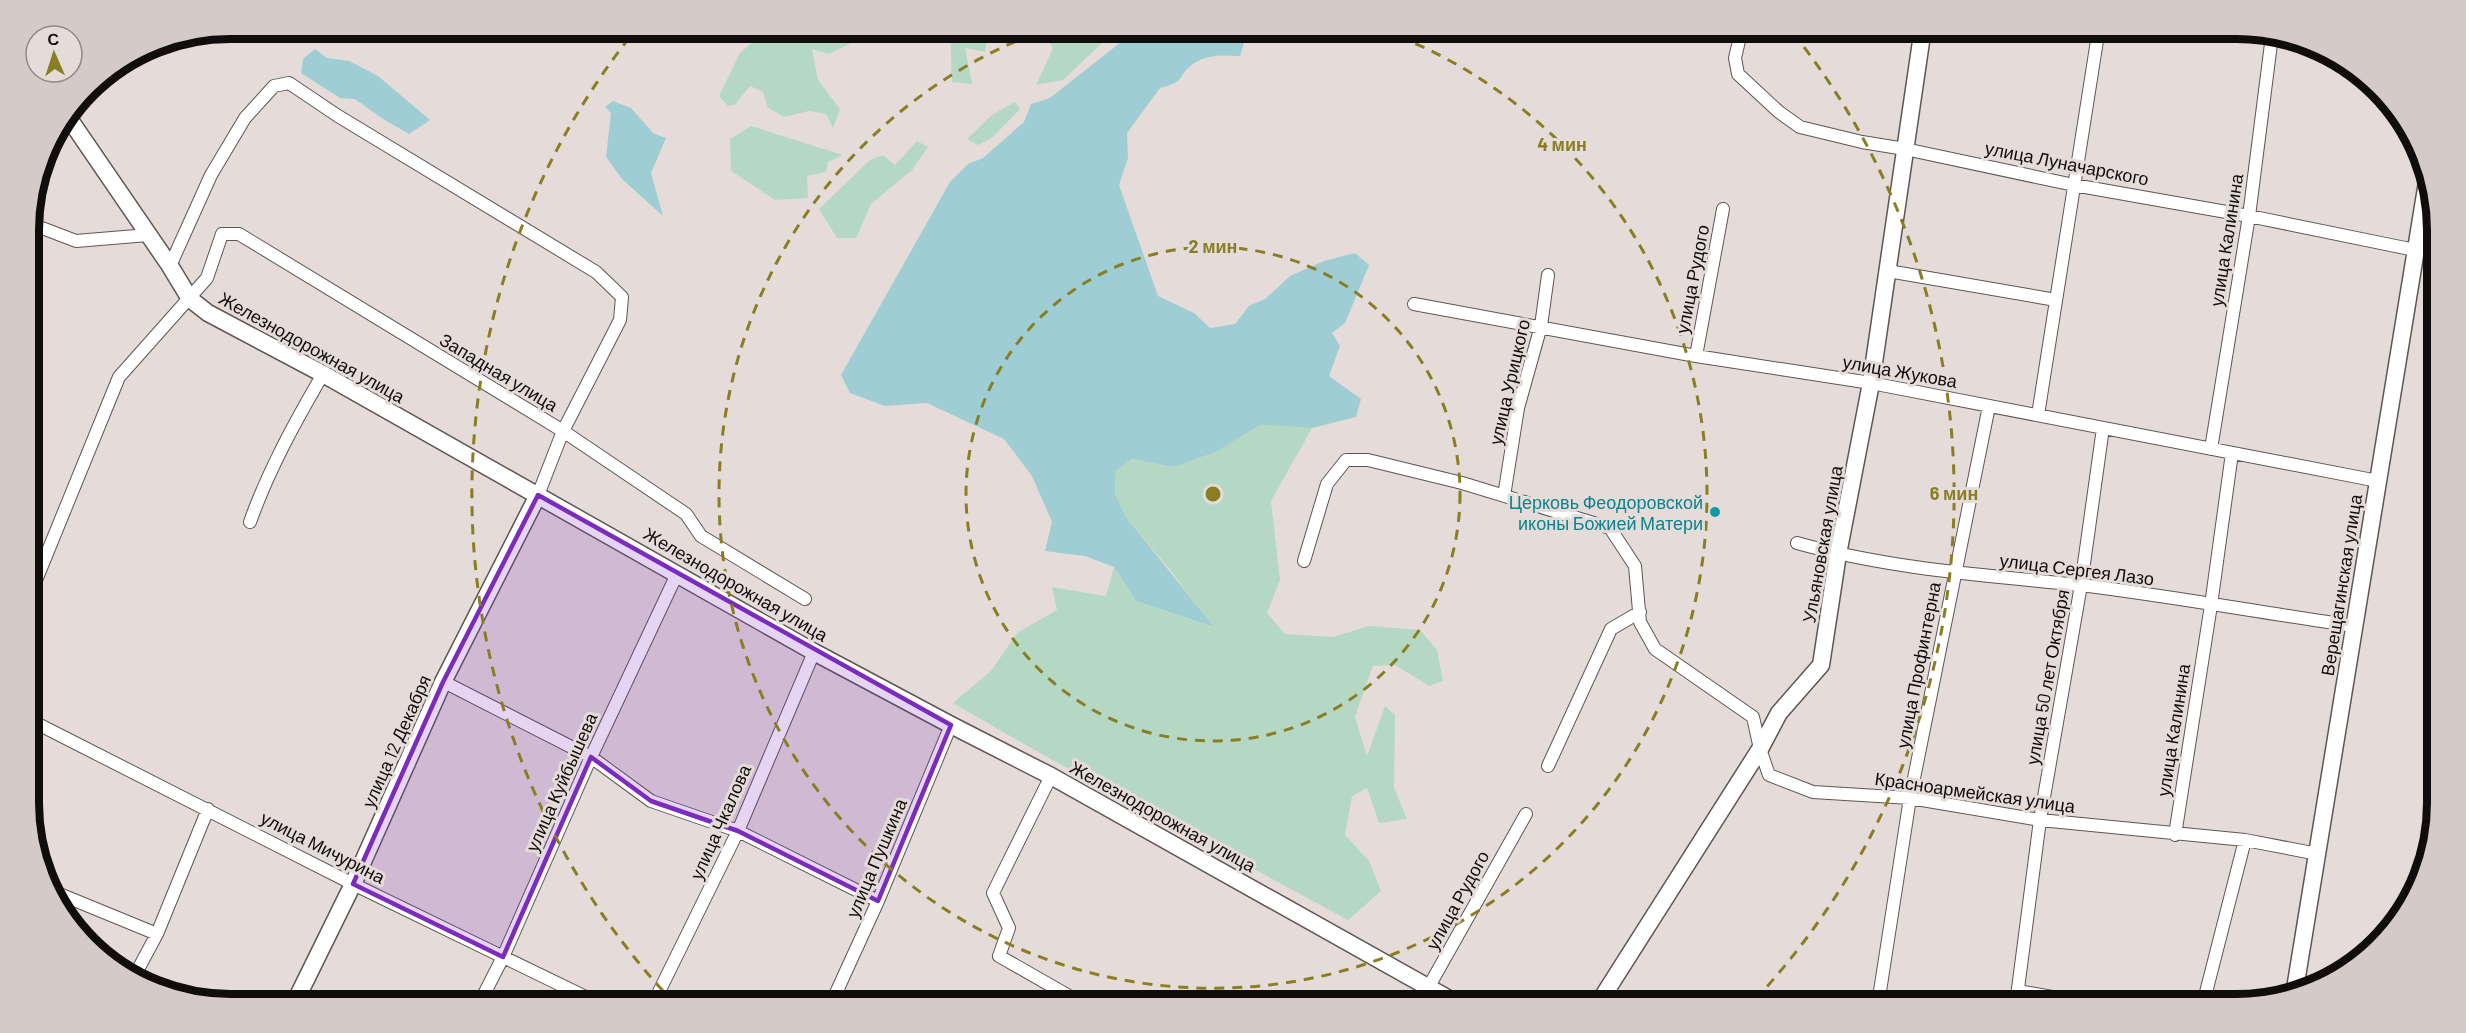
<svg xmlns="http://www.w3.org/2000/svg" width="2466" height="1033" font-family="Barlow,sans-serif">
	<style>
		.green { fill: #b5d8c4 }
		.water { fill: #9ecdd3 }
		.lines { fill: none; stroke-linecap: round; stroke-linejoin: round }
		.street-casing { stroke: #5d5654; stroke-width: 14 }
		.secondary-casing { stroke: #5d5654; stroke-width: 19 }
		.street { stroke: #fff; stroke-width: 12 }
		.secondary { stroke: #fff; stroke-width: 16 }
		.marked { fill: #7b2cbf; fill-opacity: 0.2; stroke: #7b2cbf; stroke-width: 4.5; stroke-linejoin: round }
		.ring { fill: none; stroke: #8a7e24; stroke-width: 3; stroke-dasharray: 10 8 }
		.culture-dot { fill: #0f9aa8; stroke: #e5dcd9; stroke-width: 2 }
		.labels { text-anchor: middle; dominant-baseline: central; stroke-width: 6; stroke-linejoin: round; paint-order: stroke }
		.street-label { font-size: 18px; fill: #100d0c; stroke: #e5dcd9 }
		.culture-label { font-size: 18px; fill: #0d838f; stroke: #e5dcd9; text-anchor: end }
		.rim { fill: none; stroke: #100d0c; stroke-width: 8 }
		.centre { fill: #8a7e24; stroke: #e5dcd9; stroke-width: 3 }
		.ring-label { font-size: 18px; text-anchor: middle; font-weight: bold; fill: #8a7e24; stroke: #e5dcd9; stroke-width: 6; stroke-linejoin: round; paint-order: stroke }
	</style>
	<rect width="100%" height="100%" fill="#e5dcd9"/>
	<path class="green" d="M 769,28 L 879,29 L 829,54 L 812,49 L 818,80 L 840,109 L 833,128 L 826,114 L 809,111 L 784,117 L 768,108 L 763,92 L 750,86 L 735,105 L 728,106 L 719,96 L 740,53 Z
		M 950,28 L 1007,29 L 1004,37 L 988,32 L 985,52 L 965,48 L 972,84 L 952,82 Z
		M 1040,29 L 1117,29 L 1063,80 L 1036,85 L 1053,48 Z
		M 1015,102 L 1020,109 L 993,137 L 978,145 L 967,139 L 992,115 Z
		M 751,126 L 843,155 L 828,162 L 826,172 L 807,176 L 808,198 L 775,200 L 731,171 L 730,139 Z
		M 917,141 L 928,147 L 912,170 L 871,204 L 856,238 L 837,238 L 819,209 L 870,160 L 883,155 L 895,165 Z
		M 1260,425 L 1312,428 L 1271,501 L 1280,580 L 1267,613 L 1285,634 L 1333,637 L 1369,626 L 1420,630 L 1437,650 L 1443,681 L 1429,686 L 1395,665 L 1373,666 L 1355,717 L 1367,756 L 1385,706 L 1395,715 L 1394,788 L 1407,819 L 1379,823 L 1367,788 L 1352,796 L 1345,835 L 1369,861 L 1381,891 L 1348,920 L 1045,756 L 953,703 L 991,671 L 1017,633 L 1057,610 L 1052,587 L 1106,596 L 1114,567 L 1136,601 L 1213,627 L 1171,571 L 1126,517 L 1115,494 L 1116,471 L 1132,459 L 1174,467 L 1216,452 Z"/>
	<path class="water" d="M 1156,28 L 1221,29 L 1244,43 L 1240,56 C 1224,55 1207,54 1193,64 C 1176,76 1188,81 1160,88 L 1127,133 L 1128,158 L 1119,185 L 1158,296 L 1194,313 L 1210,328 L 1235,324 L 1249,306 L 1265,299 L 1290,276 L 1324,261 L 1355,253 L 1369,265 L 1345,323 L 1332,333 L 1340,346 L 1329,376 L 1361,399 L 1356,417 L 1312,428 L 1260,425 L 1216,452 L 1174,467 L 1132,459 L 1116,471 L 1115,494 L 1126,517 L 1214,627 L 1136,601 L 1114,567 L 1085,556 L 1045,551 L 1052,522 L 1032,476 L 1004,439 L 927,403 L 885,406 L 850,393 L 841,375 L 950,182 L 968,164 L 983,158 L 1024,122 L 1031,104 L 1050,98 L 1121,42 L 1130,29 L 1148,31 Z
		M 315,49 L 327,58 L 349,61 L 378,76 L 430,120 L 409,134 L 383,119 L 355,99 L 340,98 L 301,73 L 303,59 Z
		M 613,101 L 631,108 L 653,133 L 666,138 L 651,173 L 663,216 L 622,179 L 606,157 L 611,113 L 605,107 Z"/>
	<g class="lines">
		<defs>
			<path id="street" d="M 1742,28 L 1735,58 L 1738,74 L 1779,112 L 1800,127 L 1862,142 L 1905,149 L 2074,185 L 2249,216 L 2415,250
				M 29,223 L 76,241 L 148,235
				M 170,266 L 211,175 L 245,118 L 274,86 L 289,83 L 338,116 L 596,272 L 622,297 L 620,320 L 563,431 L 538,495
				M 1888,271 L 2056,300
				M 1414,304 L 1696,356 L 1871,383 L 2378,481
				M 1696,356 L 1723,209
				M 2038,415 L 2099,28
				M 2211,449 L 2249,216 L 2272,36
				M 1504,496 L 1518,408 L 1541,326 L 1548,275
				M 250,522 C 269,469 295,422 323,374
				M 1797,543 C 1890,569 1984,575 2080,585 C 2171,596 2263,613 2354,626
				M 1304,561 L 1327,484 L 1346,460 L 1368,460 L 1462,483 L 1610,528 L 1635,566 L 1640,622 L 1655,649 L 1753,717 L 1760,749 L 1769,775 L 1813,792 L 1910,798 L 2040,820 L 2245,840 L 2318,854
				M 30,595 L 119,377 L 207,278 L 222,234 L 239,234 L 563,431 L 686,514 L 701,536 L 805,599
				M 444,682 L 591,757 L 651,801 L 738,831 L 878,901
				M 30,720 L 353,884 L 600,1004
				M 1548,766 L 1611,629 L 1640,612
				M 1051,776 L 993,893 L 1009,928 L 999,956 L 1083,1004
				M 2175,835 L 2211,605 L 2232,453
				M 57,893 L 157,934
				M 135,975 L 157,934 L 208,809
				M 2018,991 L 2092,1004
				M 479,1004 L 503,957 L 591,757 L 677,574
				M 653,1004 L 738,831 L 814,652
				M 831,1004 L 878,901 L 951,725
				M 1419,1004 L 1526,814
				M 1878,1004 L 1910,798 L 1989,406
				M 2016,1004 L 2040,820 L 2081,585 L 2103,428
				M 2203,1004 L 2245,840"/>
			<path id="secondary" d="M 68,117 L 170,266 L 190,299 L 208,313 L 323,374 L 814,652 L 951,725 L 1051,776 L 1458,1004
				M 2294,995 L 2427,182
				M 294,1004 L 353,884 L 443,682 L 538,495
				M 1598,1004 L 1760,749 L 1779,713 L 1821,665 L 1838,554 L 1871,383 L 1923,28"/>
		</defs>
		<use href="#street" class="street-casing"/>
		<use href="#secondary" class="secondary-casing"/>
		<use href="#street" class="street"/>
		<use href="#secondary" class="secondary"/>
	</g>
	<path class="marked" d="M 538,495 L 951,725 L 878,901 L 738,831 L 651,801 L 591,757 L 503,957 L 353,884 L 443,682 Z"/>
	<g class="ring">
		<circle cx="1213" cy="494" r="247"/>
		<path d="M1382 30A494 494 0 1 1 1044 30"/>
		<path d="M675 1004A741 741 0 0 1 633 33M1793 33A741 741 0 0 1 1751 1004"/>
	</g>
	<circle class="culture-dot" cx="1715" cy="512" r="6"/>
	<g class="labels">
		<g class="street-label">
			<text transform="translate(2067 163) rotate(11)">улица Луначарского</text>
			<text transform="translate(2226 240) rotate(-81)">улица Калинина</text>
			<text transform="translate(1692 279) rotate(-79)">улица Рудого</text>
			<text transform="translate(312 347) rotate(29)">Железнодорожная улица</text>
			<text transform="translate(1900 371) rotate(10)">улица Жукова</text>
			<text transform="translate(499 372) rotate(31)">Западная улица</text>
			<text transform="translate(1509 382) rotate(-77)">улица Урицкого</text>
			<text transform="translate(1822 544) rotate(-80)">Ульяновская улица</text>
			<text transform="translate(2077 569) rotate(7)">улица Сергея Лазо</text>
			<text transform="translate(736 584) rotate(30)">Железнодорожная улица</text>
			<text transform="translate(2341 585) rotate(-81)">Верещагинская улица</text>
			<text transform="translate(1918 665) rotate(-79)">улица Профинтерна</text>
			<text transform="translate(2047 677) rotate(-80)">улица 50 лет Октября</text>
			<text transform="translate(2173 730) rotate(-81)">улица Калинина</text>
			<text transform="translate(396 741) rotate(-66)">улица 12 Декабря</text>
			<text transform="translate(561 782) rotate(-66)">улица Куйбышева</text>
			<text transform="translate(1975 792) rotate(8)">Красноармейская улица</text>
			<text transform="translate(1163 816) rotate(29)">Железнодорожная улица</text>
			<text transform="translate(720 822) rotate(-66)">улица Чкалова</text>
			<text transform="translate(323 847) rotate(27)">улица Мичурина</text>
			<text transform="translate(876 858) rotate(-67)">улица Пушкина</text>
			<text transform="translate(1457 900) rotate(-61)">улица Рудого</text>
		</g>
		<g class="culture-label">
			<text x="1703" y="502">Церковь Феодоровской<tspan x="1703" dy="21">иконы Божией Матери</tspan></text>
		</g>
	</g>
	<path d="M0 0H2466V1033H0ZM230 39H2236A191 191 0 0 1 2427 230V803A191 191 0 0 1 2236 994H230A191 191 0 0 1 39 803V230A191 191 0 0 1 230 39Z" fill="#d4cbc9" fill-rule="evenodd"/>
	<path class="rim" d="M230 39H2236A191 191 0 0 1 2427 230V803A191 191 0 0 1 2236 994H230A191 191 0 0 1 39 803V230A191 191 0 0 1 230 39Z"/>
	<circle cx="1213" cy="494" r="9" class="centre"/>
	<g class="ring-label">
		<text x="1562" y="151">4 мин</text>
		<text x="1213" y="253">2 мин</text>
		<text x="1954" y="500">6 мин</text>
	</g>
	<g transform="translate(54 54) rotate(357)"><circle r="28" fill="#e5dcd9" stroke="#908987" stroke-width="1.5"/>
	<path d="M0-4.5L10 22L0 15L-10 22Z" fill="#8a7e24"/>
	<text y="-9" font-size="16" font-weight="bold" text-anchor="middle" fill="#100d0c">С</text>
	</g>
</svg>
